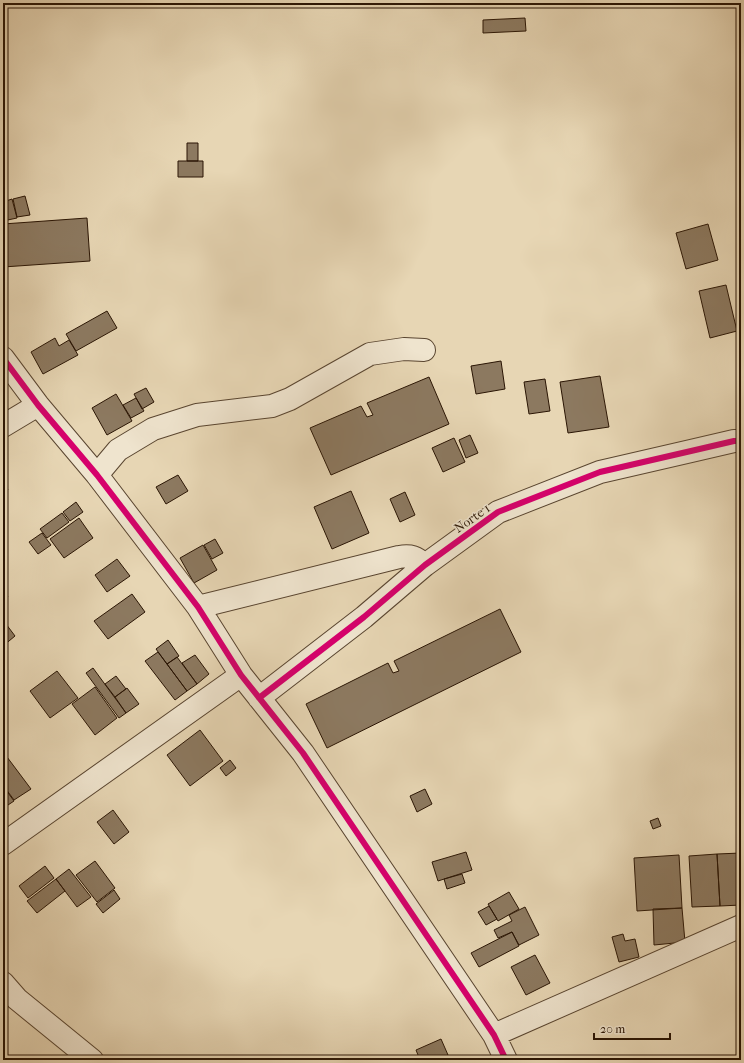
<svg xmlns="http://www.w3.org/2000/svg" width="744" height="1063" font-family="'IM FELL French Canon',serif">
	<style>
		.building { fill: #8c7960; stroke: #2a1504 }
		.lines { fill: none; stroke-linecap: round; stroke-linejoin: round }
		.minor-casing { stroke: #594530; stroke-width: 24 }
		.minor { stroke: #efe4ce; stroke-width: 22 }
		.cycleway-casing { stroke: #efe4ce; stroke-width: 8 }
		.cycleway { stroke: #d6006c; stroke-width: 6 }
		.labels { text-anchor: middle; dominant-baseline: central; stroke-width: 3; stroke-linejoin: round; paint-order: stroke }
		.street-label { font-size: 13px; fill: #2a1504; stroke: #efe4ce }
	</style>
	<rect width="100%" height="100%" fill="#e7d6b4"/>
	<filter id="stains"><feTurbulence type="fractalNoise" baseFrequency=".005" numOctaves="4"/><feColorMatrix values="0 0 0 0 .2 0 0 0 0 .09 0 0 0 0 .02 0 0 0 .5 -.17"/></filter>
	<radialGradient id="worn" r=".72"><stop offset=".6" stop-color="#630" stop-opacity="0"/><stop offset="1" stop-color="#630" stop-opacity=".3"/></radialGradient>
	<path class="building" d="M 525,18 L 526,31 L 483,33 L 483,20 Z
		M 187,143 L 198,143 L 198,161 L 187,161 Z
		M 178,161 L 203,161 L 203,177 L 178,177 Z
		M 25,196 L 30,215 L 17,217 L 13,199 Z
		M 12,199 L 17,218 L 3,221 L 3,202 Z
		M 87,218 L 90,261 L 3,267 L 3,224 Z
		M 708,224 L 718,260 L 686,269 L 676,233 Z
		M 726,285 L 737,331 L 710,338 L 699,291 Z
		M 107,311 L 117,328 L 76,351 L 66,334 Z
		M 55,338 L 59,346 L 69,340 L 78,355 L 43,374 L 31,352 Z
		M 501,361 L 505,389 L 476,394 L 471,366 Z
		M 600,376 L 609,427 L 568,433 L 560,382 Z
		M 429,377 L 449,424 L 331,475 L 310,428 L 361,406 L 367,417 L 373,415 L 367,403 Z
		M 545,379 L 550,411 L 529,414 L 524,382 Z
		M 146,388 L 154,402 L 142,409 L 134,394 Z
		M 116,394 L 132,421 L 107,435 L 92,408 Z
		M 136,398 L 144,411 L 131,418 L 123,405 Z
		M 470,435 L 478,453 L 466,458 L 459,440 Z
		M 454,438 L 465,462 L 443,472 L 432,448 Z
		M 178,475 L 188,491 L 166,504 L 156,487 Z
		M 3,482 L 8,490 L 3,494 Z
		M 351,491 L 369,533 L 332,549 L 314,507 Z
		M 405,492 L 415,515 L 400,522 L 390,499 Z
		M 76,502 L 83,512 L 70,521 L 63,512 Z
		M 62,513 L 69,522 L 47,538 L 40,529 Z
		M 79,518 L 93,538 L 64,558 L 50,539 Z
		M 42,533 L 51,545 L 38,554 L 29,542 Z
		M 215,539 L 223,553 L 212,559 L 204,545 Z
		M 203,545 L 217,570 L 194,583 L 180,558 Z
		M 117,559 L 130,576 L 107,592 L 95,575 Z
		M 3,590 L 8,597 L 3,601 Z
		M 132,594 L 145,612 L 108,639 L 94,621 Z
		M 500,609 L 521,652 L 327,748 L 306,704 L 388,663 L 393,673 L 399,671 L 394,661 Z
		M 3,620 L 15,636 L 3,646 Z
		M 168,640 L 179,656 L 167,664 L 156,649 Z
		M 158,652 L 187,691 L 175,700 L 145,661 Z
		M 195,655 L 209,674 L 197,684 L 182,663 Z
		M 177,657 L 197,684 L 187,691 L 167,664 Z
		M 93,668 L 126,713 L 119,718 L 86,673 Z
		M 57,671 L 78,698 L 50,718 L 30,691 Z
		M 116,676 L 126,689 L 115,697 L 105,684 Z
		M 95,687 L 117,718 L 95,735 L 72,704 Z
		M 127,688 L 139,704 L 126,713 L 115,697 Z
		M 200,730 L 223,761 L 190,786 L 167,755 Z
		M 7,757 L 31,789 L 14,800 L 3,785 L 3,760 Z
		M 230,760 L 236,768 L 226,776 L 220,768 Z
		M 3,786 L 14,801 L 8,805 L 3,799 Z
		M 425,789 L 432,804 L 417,812 L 410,796 Z
		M 113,810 L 129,832 L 114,844 L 97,822 Z
		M 658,818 L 661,826 L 653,829 L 650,821 Z
		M 466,852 L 472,870 L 438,881 L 432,862 Z
		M 741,853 L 741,905 L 720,906 L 717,854 Z
		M 717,854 L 720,906 L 692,907 L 689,856 Z
		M 679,855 L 682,908 L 637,911 L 634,858 Z
		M 95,861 L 115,888 L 97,902 L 76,875 Z
		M 45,866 L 54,878 L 28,898 L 19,886 Z
		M 69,869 L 91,897 L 77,907 L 56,879 Z
		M 462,874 L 465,883 L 447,889 L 444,879 Z
		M 56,879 L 65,891 L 37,913 L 27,901 Z
		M 114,890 L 120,899 L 103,913 L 96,904 Z
		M 509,892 L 519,909 L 498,921 L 488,904 Z
		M 489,906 L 497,919 L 486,925 L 478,912 Z
		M 525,907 L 539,935 L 519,945 L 512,932 L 498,938 L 494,930 L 512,921 L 509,915 Z
		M 682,908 L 685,942 L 654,945 L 653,909 Z
		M 512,932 L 519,946 L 479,967 L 471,953 Z
		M 623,934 L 625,941 L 635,939 L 639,957 L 619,962 L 612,937 Z
		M 535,955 L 550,983 L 526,995 L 511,967 Z
		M 441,1039 L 448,1055 L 437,1060 L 420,1060 L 416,1050 Z"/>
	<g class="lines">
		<defs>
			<path id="minor" d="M 3,358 L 38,405 L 97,475 L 198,607 L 241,675 L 303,753 L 494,1035 L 506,1060
				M 3,426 L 38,405
				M 97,475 L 118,450 L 153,429 L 197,415 L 272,406 L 290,399 L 370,354 L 404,349 L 424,350
				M 198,607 L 399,557 C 411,555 416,557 425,565
				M 259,698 L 364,617 L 425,565 L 498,512 L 600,472 L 691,451 L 734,441 L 741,441
				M 3,844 L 241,675
				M 3,983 L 17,999 L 92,1060
				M 494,1035 L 741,926"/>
		</defs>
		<use href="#minor" class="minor-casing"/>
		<use href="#minor" class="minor"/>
		<defs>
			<path id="cycleway" d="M 3,358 L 38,405 L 97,475 L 198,607 L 241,675 L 303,753 L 494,1035 L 506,1060
				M 259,698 L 364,617 L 425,565 L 498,512 L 600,472 L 691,451 L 734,441 L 741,441"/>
		</defs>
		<use href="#cycleway" class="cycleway-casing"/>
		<use href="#cycleway" class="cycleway"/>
	</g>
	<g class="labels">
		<g class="street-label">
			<text transform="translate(472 518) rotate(-35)">Norte 1</text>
		</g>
	</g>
	<rect width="744" height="1063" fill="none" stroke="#e7d6b4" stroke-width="16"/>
	<rect x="4" y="4" width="736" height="1055" fill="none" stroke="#2a1504" stroke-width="2"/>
	<rect x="8" y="8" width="728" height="1047" fill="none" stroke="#2a1504"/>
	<path d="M594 1033v6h76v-6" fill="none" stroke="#2a1504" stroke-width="2"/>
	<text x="600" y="1033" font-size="12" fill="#2a1504" stroke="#efe4ce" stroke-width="3" paint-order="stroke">20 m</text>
	<rect width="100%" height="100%" filter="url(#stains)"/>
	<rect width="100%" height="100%" fill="url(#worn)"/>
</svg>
